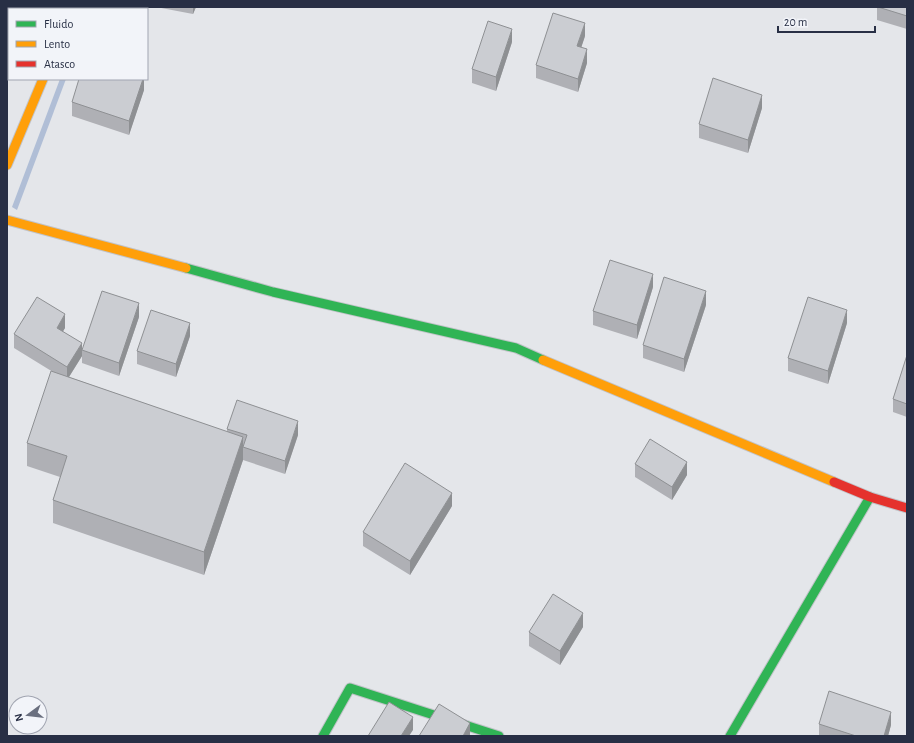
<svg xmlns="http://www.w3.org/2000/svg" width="914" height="743" font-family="'Alegreya Sans',sans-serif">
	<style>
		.water { fill: #b0bed6 }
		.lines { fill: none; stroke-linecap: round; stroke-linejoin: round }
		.fast-casing { stroke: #c1c3c8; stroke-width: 11 }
		.slow-casing { stroke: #c1c3c8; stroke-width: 11 }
		.jam-casing { stroke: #c1c3c8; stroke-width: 11 }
		.fast { stroke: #30b455; stroke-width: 9 }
		.slow { stroke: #ff9f0a; stroke-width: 9 }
		.jam { stroke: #e5322d; stroke-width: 9 }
		.wall { fill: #afb0b5 }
		.shaded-wall { fill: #8e9093 }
		.building { fill: #cbcdd2; stroke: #8e9093 }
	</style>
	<rect width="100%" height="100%" fill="#e4e6ea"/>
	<path class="water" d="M 60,79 L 66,79 L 17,210 L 12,207 Z"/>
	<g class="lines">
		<defs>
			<path id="fast" d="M 186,268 L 273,292 L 516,348 L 543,360
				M 323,736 L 350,688 L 499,736
				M 730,736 L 870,497"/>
			<path id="slow" d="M 73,7 L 73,9
				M 7,165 L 43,79
				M 7,220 L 186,268
				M 543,360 L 834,482"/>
			<path id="jam" d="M 834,482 L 870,497 L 907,508"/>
		</defs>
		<use href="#fast" class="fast-casing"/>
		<use href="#slow" class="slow-casing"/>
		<use href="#jam" class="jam-casing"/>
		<use href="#fast" class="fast"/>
		<use href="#slow" class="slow"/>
		<use href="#jam" class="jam"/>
	</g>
	<path class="wall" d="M 156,7 L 196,7 L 193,14 Z
		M 877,7 L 907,7 L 907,29 L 877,20 Z
		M 585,36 L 581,48 L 587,63 L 578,92 L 536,78 L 536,65 Z
		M 512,42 L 496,91 L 472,83 L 472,69 Z
		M 144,79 L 144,90 L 129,135 L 72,116 L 72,102 Z
		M 762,108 L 748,153 L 699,138 L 699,124 Z
		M 653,287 L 637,339 L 593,325 L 593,311 Z
		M 706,305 L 684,372 L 643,358 L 643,345 Z
		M 139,317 L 119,376 L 82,363 L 82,350 Z
		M 847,323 L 828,384 L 788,371 L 788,358 Z
		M 65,328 L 63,331 L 82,356 L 69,377 L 227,432 L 227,429 L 298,435 L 285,474 L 243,460 L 204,575 L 53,523 L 53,500 L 60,477 L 27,466 L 27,443 L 53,372 L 14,348 L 14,334 Z
		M 190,336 L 176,377 L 137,364 L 137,351 Z
		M 907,355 L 907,417 L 893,412 L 893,399 Z
		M 635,464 L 687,475 L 672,500 L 635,477 Z
		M 452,506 L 410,575 L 363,546 L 363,532 Z
		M 583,627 L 560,665 L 529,646 L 529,632 Z
		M 819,724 L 891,725 L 888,736 L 819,736 Z"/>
	<path class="shaded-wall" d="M 193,7 L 196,7 L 193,14 Z
		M 585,23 L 585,36 L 577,60 L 577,46 Z
		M 512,29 L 512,42 L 496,91 L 496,77 Z
		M 587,49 L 587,63 L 578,92 L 578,79 Z
		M 143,79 L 144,79 L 144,90 L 129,135 L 129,121 Z
		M 762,95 L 762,108 L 748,153 L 748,140 Z
		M 653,274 L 653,287 L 637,339 L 637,325 Z
		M 706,291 L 706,305 L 684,372 L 684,359 Z
		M 139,303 L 139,317 L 119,376 L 119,363 Z
		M 847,310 L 847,323 L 828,384 L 828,371 Z
		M 65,314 L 65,328 L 57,341 L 57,328 Z
		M 190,323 L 190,336 L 176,377 L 176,364 Z
		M 82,343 L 82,356 L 67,380 L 67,367 Z
		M 298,421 L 298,435 L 285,474 L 285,461 Z
		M 243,437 L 243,460 L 204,575 L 204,552 Z
		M 687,462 L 687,475 L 672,500 L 672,487 Z
		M 452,493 L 452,506 L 410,575 L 410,561 Z
		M 583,613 L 583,627 L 560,665 L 560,651 Z
		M 891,712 L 891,725 L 888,736 L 884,736 Z
		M 413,717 L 413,730 L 409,736 L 401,736 Z
		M 470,723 L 470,736 L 463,736 Z"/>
	<path class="building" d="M 878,7 L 907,7 L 907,16 Z
		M 553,13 L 585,23 L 577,46 L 587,49 L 578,79 L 536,65 Z
		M 488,21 L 512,29 L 496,77 L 472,69 Z
		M 713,78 L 762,95 L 748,140 L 699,124 Z
		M 79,79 L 143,79 L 129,121 L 72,102 Z
		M 610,260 L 653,274 L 637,325 L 593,311 Z
		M 664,277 L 706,291 L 684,359 L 643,345 Z
		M 102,291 L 139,303 L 119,363 L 82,350 Z
		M 37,297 L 65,314 L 57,328 L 82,343 L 67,367 L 14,334 Z
		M 808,297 L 847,310 L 828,371 L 788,358 Z
		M 151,310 L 190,323 L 176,364 L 137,351 Z
		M 907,355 L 907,404 L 893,399 Z
		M 51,371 L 243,437 L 204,552 L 53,500 L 67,456 L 27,443 Z
		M 237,400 L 298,421 L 285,461 L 243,447 L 247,435 L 227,429 Z
		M 650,439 L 687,462 L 672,487 L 635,464 Z
		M 405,463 L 452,493 L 410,561 L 363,532 Z
		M 553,594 L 583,613 L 560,651 L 529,632 Z
		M 829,691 L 891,712 L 884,736 L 856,736 L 819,724 Z
		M 389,702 L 413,717 L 401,736 L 368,736 Z
		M 439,704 L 470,723 L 463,736 L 419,736 Z"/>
	<rect width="914" height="743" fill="none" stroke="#282f45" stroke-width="16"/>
	<rect x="8" y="8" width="140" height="72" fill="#f2f4f9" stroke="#a1a5b1"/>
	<rect x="16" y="21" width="20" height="6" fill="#30b455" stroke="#a1a5b1"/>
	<text x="44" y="28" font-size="12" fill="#282f45">Fluido</text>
	<rect x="16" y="41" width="20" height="6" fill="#ff9f0a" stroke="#a1a5b1"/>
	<text x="44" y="48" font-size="12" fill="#282f45">Lento</text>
	<rect x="16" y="61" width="20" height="6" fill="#e5322d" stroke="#a1a5b1"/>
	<text x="44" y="68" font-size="12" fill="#282f45">Atasco</text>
	<g transform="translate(28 715) rotate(255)"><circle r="19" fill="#f2f4f9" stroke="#a1a5b1"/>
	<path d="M0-3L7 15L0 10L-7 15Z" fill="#6a6f7f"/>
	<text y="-6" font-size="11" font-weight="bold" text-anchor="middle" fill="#282f45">N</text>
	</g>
	<path d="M778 26v6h97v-6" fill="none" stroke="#282f45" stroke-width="2"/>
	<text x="784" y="26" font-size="12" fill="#282f45" stroke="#f2f4f9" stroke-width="3" paint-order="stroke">20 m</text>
</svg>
